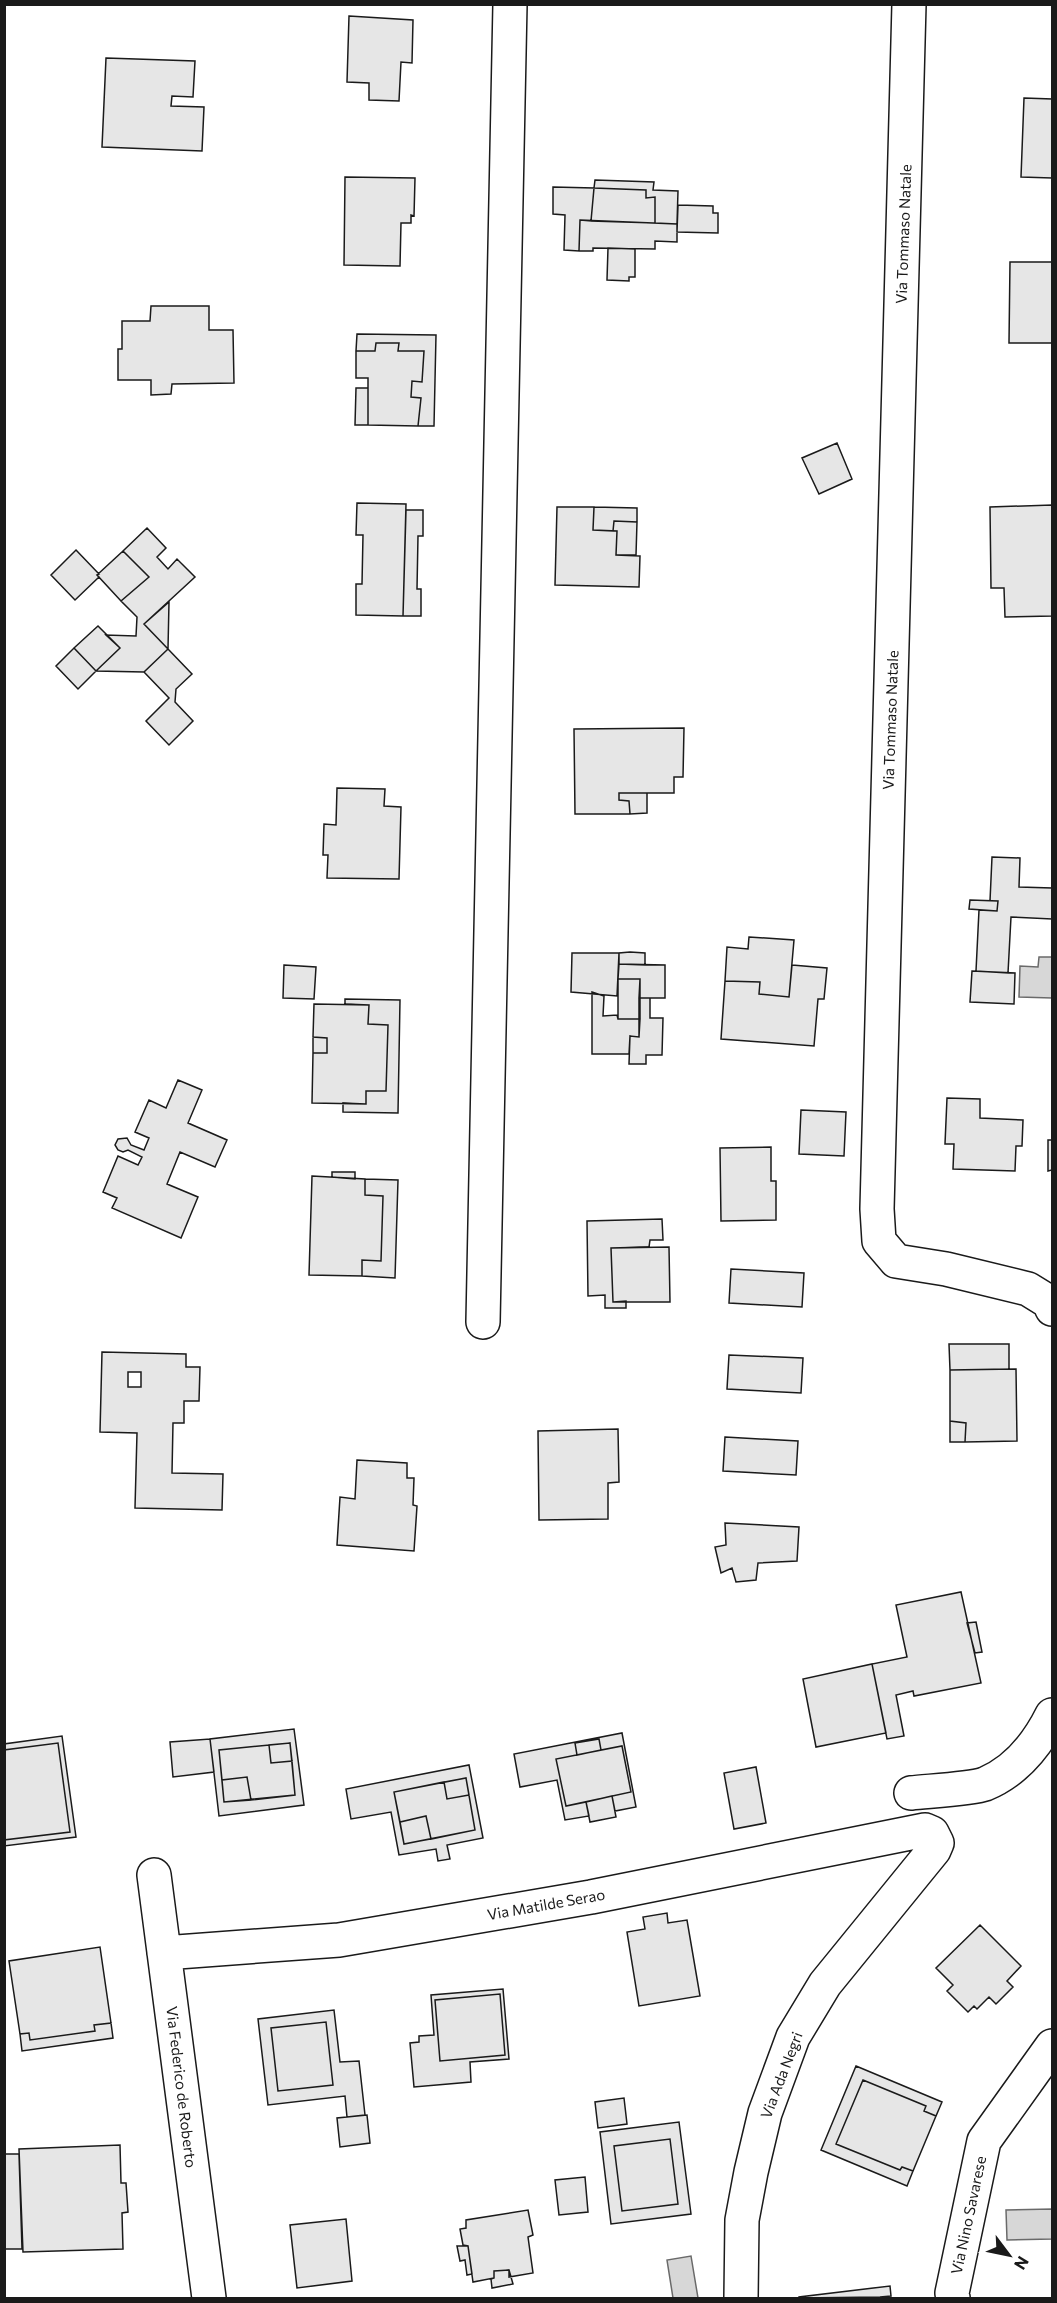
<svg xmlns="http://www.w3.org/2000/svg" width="1057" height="2303" font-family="Commissioner,sans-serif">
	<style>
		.water { fill: #d7d7d7; stroke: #6a6a6a; stroke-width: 1.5 }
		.building { fill: #e6e6e6; stroke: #1a1a1a; stroke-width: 1.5; fill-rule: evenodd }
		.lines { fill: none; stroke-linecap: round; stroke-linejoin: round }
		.minor-casing { stroke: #1a1a1a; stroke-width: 36 }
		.minor { stroke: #fff; stroke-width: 33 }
		.labels { text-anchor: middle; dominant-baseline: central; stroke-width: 4.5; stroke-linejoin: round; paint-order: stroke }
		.street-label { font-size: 15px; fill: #1a1a1a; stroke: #fff }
	</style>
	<rect width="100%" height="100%" fill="#fff"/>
	<path class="water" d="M 1039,957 L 1052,957 L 1052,998 L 1019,997 L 1020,966 L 1038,967 Z
		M 1052,2209 L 1052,2239 L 1007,2240 L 1006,2210 Z
		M 691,2256 L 698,2298 L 673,2298 L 667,2260 Z"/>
	<path class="building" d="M 349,16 L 413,20 L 412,63 L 401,62 L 399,101 L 369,100 L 369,83 L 347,82 Z
		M 106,58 L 195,61 L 193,97 L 172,96 L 171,106 L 204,107 L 202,151 L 102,147 Z
		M 1024,98 L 1052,99 L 1052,178 L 1021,177 Z
		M 345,177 L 415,178 L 414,216 L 411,215 L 411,223 L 401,223 L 400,266 L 344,265 Z
		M 595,180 L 654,182 L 653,190 L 678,191 L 677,224 L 655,223 L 655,197 L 646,198 L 646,190 L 594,188 Z
		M 553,187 L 594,188 L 591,221 L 580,220 L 579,251 L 564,250 L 565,215 L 553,214 Z
		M 594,188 L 646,190 L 646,198 L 655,197 L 655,223 L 591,221 Z
		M 678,205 L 713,206 L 713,213 L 718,213 L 718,233 L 677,232 Z
		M 580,220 L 677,224 L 677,242 L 655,241 L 655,249 L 593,248 L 593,251 L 579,251 Z
		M 608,248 L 635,249 L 635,277 L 629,277 L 629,281 L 607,280 Z
		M 1010,262 L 1052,262 L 1052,343 L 1009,343 Z
		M 151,306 L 209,306 L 209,330 L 233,330 L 234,383 L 172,384 L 171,394 L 151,395 L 151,380 L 118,380 L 118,349 L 122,349 L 122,321 L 150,321 Z
		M 357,334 L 436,335 L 434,426 L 418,426 L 421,398 L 411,397 L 412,381 L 422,382 L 424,351 L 398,351 L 399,343 L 376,343 L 375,351 L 356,351 Z
		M 376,343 L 399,343 L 398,351 L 424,351 L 422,382 L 412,381 L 411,397 L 421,398 L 418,426 L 368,425 L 368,378 L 356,378 L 356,351 L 375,351 Z
		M 356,388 L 368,388 L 368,425 L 355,425 Z
		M 837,443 L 852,479 L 819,494 L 802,458 Z
		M 357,503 L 406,504 L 403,616 L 356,615 L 356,584 L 362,584 L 363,535 L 356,535 Z
		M 1052,505 L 1052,616 L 1005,617 L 1004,588 L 991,588 L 990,507 Z
		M 557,507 L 594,507 L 593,530 L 617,531 L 616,555 L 640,556 L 639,587 L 555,585 Z
		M 594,507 L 637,508 L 637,522 L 614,521 L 613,531 L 593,530 Z
		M 406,510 L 423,510 L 423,536 L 418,536 L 417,589 L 421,589 L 421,616 L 403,616 Z
		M 614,521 L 637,522 L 636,555 L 616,555 L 617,531 L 613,531 Z
		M 147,528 L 166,548 L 157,557 L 168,569 L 177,559 L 195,577 L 144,624 L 168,649 L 144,672 L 96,671 L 120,648 L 106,635 L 136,636 L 137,617 L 121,601 L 149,577 L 123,551 Z
		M 76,550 L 99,574 L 97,575 L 99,577 L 75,600 L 51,575 Z
		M 123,551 L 149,577 L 121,601 L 97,575 Z
		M 169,602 L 168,649 L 144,624 Z
		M 98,626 L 120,648 L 96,671 L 74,648 Z
		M 74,648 L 96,671 L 78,689 L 56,666 Z
		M 168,649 L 192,674 L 176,689 L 175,702 L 193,721 L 169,745 L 146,721 L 169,698 L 144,672 Z
		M 684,728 L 683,777 L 674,777 L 674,793 L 619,793 L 619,800 L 629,801 L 630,814 L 575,814 L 574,729 Z
		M 337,788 L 385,789 L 384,806 L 401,807 L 399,879 L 327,878 L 328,855 L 323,855 L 324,824 L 336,825 Z
		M 619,793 L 647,793 L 647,813 L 630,814 L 629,801 L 619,800 Z
		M 992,857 L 1020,858 L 1019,887 L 1052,888 L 1052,919 L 1011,917 L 1008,973 L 976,971 L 979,910 L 997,911 L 998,901 L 990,901 Z
		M 970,900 L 998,901 L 997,911 L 969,909 Z
		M 749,937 L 794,940 L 789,997 L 759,994 L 760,982 L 725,981 L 727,947 L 748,949 Z
		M 630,952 L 645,953 L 645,965 L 619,964 L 619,953 Z
		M 572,953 L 619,953 L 617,996 L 571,992 Z
		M 619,964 L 665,965 L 665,998 L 639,998 L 640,979 L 618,979 Z
		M 284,965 L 316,967 L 314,999 L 283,998 Z
		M 792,965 L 827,968 L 824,999 L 818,999 L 814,1046 L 721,1039 L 725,981 L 760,982 L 759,994 L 789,997 Z
		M 972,971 L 1015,973 L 1014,1004 L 970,1002 Z
		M 618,979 L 640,979 L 640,1019 L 618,1019 Z
		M 592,992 L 604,996 L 603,1016 L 617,1015 L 618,1019 L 640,1019 L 639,1037 L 630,1036 L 629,1054 L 592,1054 Z
		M 639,998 L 650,998 L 650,1018 L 663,1018 L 662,1055 L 646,1055 L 646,1064 L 629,1064 L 630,1036 L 639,1037 Z
		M 345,999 L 400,1000 L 398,1113 L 343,1112 L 343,1103 L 366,1104 L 366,1091 L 386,1091 L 388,1025 L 368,1024 L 369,1005 L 345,1004 Z
		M 314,1004 L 369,1005 L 368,1024 L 388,1025 L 386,1091 L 366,1091 L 366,1104 L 312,1103 L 313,1053 L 327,1053 L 327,1038 L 313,1037 Z
		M 313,1037 L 327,1038 L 327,1053 L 313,1053 Z
		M 178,1080 L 202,1090 L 188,1123 L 227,1140 L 215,1167 L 180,1152 L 167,1184 L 198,1197 L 181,1238 L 112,1208 L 117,1198 L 103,1192 L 118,1156 L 138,1165 L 142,1157 L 128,1150 L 123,1152 L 118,1150 L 115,1145 L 118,1139 L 127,1138 L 131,1145 L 144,1150 L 149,1138 L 135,1132 L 149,1100 L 166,1108 Z
		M 947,1098 L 980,1099 L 980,1118 L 1023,1120 L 1022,1146 L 1016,1146 L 1015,1171 L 953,1169 L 954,1144 L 945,1144 Z
		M 801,1110 L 846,1112 L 844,1156 L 799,1154 Z
		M 1048,1140 L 1052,1140 L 1052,1170 L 1048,1171 Z
		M 771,1147 L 771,1181 L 776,1181 L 776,1220 L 721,1221 L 720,1148 Z
		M 332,1172 L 355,1172 L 355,1179 L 332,1177 Z
		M 312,1176 L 365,1179 L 365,1195 L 383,1196 L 381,1261 L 362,1260 L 362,1276 L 309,1275 Z
		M 365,1179 L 398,1180 L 395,1278 L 362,1276 L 362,1260 L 381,1261 L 383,1196 L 365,1195 Z
		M 662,1219 L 663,1240 L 650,1240 L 649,1247 L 611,1248 L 613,1302 L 626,1301 L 626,1308 L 605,1308 L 605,1295 L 588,1296 L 587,1221 Z
		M 669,1247 L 670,1302 L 613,1302 L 611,1248 Z
		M 731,1269 L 804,1273 L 802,1307 L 729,1303 Z
		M 949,1344 L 1009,1344 L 1009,1369 L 950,1370 Z
		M 102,1352 L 186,1354 L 186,1367 L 200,1367 L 199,1401 L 184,1401 L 184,1423 L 173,1423 L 172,1473 L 223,1474 L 222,1510 L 135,1508 L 137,1433 L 100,1432 ZM 128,1372 L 141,1372 L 141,1387 L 128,1387 Z
		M 729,1355 L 803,1358 L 801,1393 L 727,1389 Z
		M 1016,1369 L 1017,1441 L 965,1442 L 966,1423 L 950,1421 L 950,1370 Z
		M 950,1421 L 966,1423 L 965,1442 L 950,1442 Z
		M 618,1429 L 619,1482 L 608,1483 L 608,1519 L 539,1520 L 538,1431 Z
		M 725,1437 L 798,1441 L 796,1475 L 723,1471 Z
		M 357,1460 L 407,1463 L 407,1478 L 414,1478 L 413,1505 L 417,1506 L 414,1551 L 337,1545 L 340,1497 L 355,1499 Z
		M 725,1523 L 799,1527 L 797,1561 L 758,1563 L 756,1580 L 736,1582 L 732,1568 L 721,1573 L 715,1547 L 726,1545 Z
		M 961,1592 L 981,1683 L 914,1696 L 913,1691 L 896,1695 L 904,1736 L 887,1739 L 872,1664 L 907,1657 L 896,1605 Z
		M 976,1622 L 982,1652 L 975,1653 L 967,1623 Z
		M 872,1664 L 886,1733 L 816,1747 L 803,1679 Z
		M 294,1729 L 304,1805 L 219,1816 L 210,1739 ZM 290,1743 L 295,1795 L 224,1802 L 219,1750 Z
		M 622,1733 L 636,1807 L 615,1811 L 612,1796 L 631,1792 L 622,1746 L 601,1750 L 599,1739 L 575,1743 L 577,1755 L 556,1759 L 566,1806 L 586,1802 L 589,1816 L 565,1820 L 557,1780 L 520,1787 L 514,1754 Z
		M 62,1736 L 76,1837 L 4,1846 L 4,1840 L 70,1832 L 58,1743 L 4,1750 L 4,1744 Z
		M 210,1739 L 214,1772 L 173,1777 L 170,1742 Z
		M 599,1739 L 601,1750 L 577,1755 L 575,1743 Z
		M 58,1743 L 70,1832 L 4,1840 L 4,1750 Z
		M 290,1743 L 292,1761 L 271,1763 L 269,1745 Z
		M 269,1745 L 271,1763 L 292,1761 L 295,1795 L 251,1800 L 247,1777 L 222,1780 L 219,1750 Z
		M 622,1746 L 631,1792 L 566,1806 L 556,1759 Z
		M 469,1765 L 483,1838 L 447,1845 L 450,1859 L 438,1861 L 436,1849 L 399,1855 L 391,1812 L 351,1819 L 346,1789 ZM 466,1778 L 475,1830 L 404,1844 L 394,1792 Z
		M 756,1767 L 766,1823 L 734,1829 L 724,1773 Z
		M 247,1777 L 251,1800 L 224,1802 L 222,1780 Z
		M 466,1778 L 469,1795 L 447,1799 L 444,1782 Z
		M 444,1782 L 447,1799 L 469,1795 L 475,1830 L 431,1839 L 426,1816 L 400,1822 L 394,1792 Z
		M 612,1796 L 616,1817 L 590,1822 L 586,1802 Z
		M 426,1816 L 431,1839 L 404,1844 L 400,1822 Z
		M 667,1913 L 668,1923 L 687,1920 L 700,1996 L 639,2006 L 627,1932 L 645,1929 L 643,1917 Z
		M 980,1925 L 1021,1966 L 1007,1981 L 1013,1987 L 996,2004 L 989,1997 L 977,2009 L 974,2006 L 968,2012 L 947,1991 L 953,1985 L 936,1968 Z
		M 100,1947 L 111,2023 L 94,2025 L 95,2031 L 30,2040 L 29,2033 L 20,2034 L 9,1961 Z
		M 503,1989 L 509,2059 L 470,2062 L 471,2082 L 414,2087 L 410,2043 L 419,2042 L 419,2036 L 434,2035 L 431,1995 ZM 500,1994 L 505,2055 L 440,2061 L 435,2000 Z
		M 500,1994 L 505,2055 L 440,2061 L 435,2000 Z
		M 334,2010 L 340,2062 L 359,2061 L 365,2115 L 347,2117 L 345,2096 L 268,2105 L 258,2019 ZM 326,2022 L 333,2085 L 278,2091 L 271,2028 Z
		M 326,2022 L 333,2085 L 278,2091 L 271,2028 Z
		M 111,2023 L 113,2038 L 22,2051 L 20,2034 L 29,2033 L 30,2040 L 95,2031 L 94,2025 Z
		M 856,2066 L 942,2102 L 936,2116 L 924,2111 L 926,2106 L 863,2080 L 836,2144 L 900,2170 L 902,2167 L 913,2171 L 907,2186 L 821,2150 Z
		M 863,2080 L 926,2106 L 924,2111 L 936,2116 L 913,2171 L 902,2167 L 900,2170 L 836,2144 Z
		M 624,2098 L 627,2124 L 598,2128 L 595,2102 Z
		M 367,2115 L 370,2143 L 340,2147 L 337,2118 Z
		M 679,2122 L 691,2214 L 611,2224 L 600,2132 ZM 670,2139 L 678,2204 L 622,2211 L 614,2146 Z
		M 670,2139 L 678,2204 L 622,2211 L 614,2146 Z
		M 120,2145 L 121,2183 L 126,2183 L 128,2212 L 122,2213 L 123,2249 L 23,2252 L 19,2149 Z
		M 4,2154 L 19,2154 L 22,2249 L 5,2249 Z
		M 585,2177 L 588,2212 L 559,2215 L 555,2180 Z
		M 528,2210 L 533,2235 L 528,2237 L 533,2273 L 509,2277 L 509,2270 L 494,2271 L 494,2278 L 473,2282 L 468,2246 L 463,2245 L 460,2229 L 466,2228 L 466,2220 Z
		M 346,2219 L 352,2281 L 297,2288 L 290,2225 Z
		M 457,2246 L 468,2246 L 472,2274 L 467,2275 L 465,2260 L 460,2261 Z
		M 509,2270 L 513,2284 L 492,2288 L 491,2279 L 494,2278 L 494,2271 Z
		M 890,2286 L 891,2296 L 880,2297 L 799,2298 L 799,2297 Z"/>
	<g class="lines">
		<defs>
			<path id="minor" d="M 909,4 L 877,1209 L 879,1241 L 896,1261 L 946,1269 L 1028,1289 L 1049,1302 L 1052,1309
				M 483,1322 L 510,4
				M 911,1793 C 929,1791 971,1789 985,1784 C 1016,1771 1038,1743 1052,1715
				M 154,1875 L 209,2298
				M 164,1953 L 339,1940 L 591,1897 L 925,1830 L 932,1833 L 937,1843 L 934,1850 L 825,1984 L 793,2037 L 765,2113 L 751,2172 L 742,2220 L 741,2298
				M 953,2298 L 952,2293 L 984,2141 L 1052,2046"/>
		</defs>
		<use href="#minor" class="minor-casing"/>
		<use href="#minor" class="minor"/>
	</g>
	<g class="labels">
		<g class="street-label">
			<text transform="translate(903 234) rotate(-88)">Via Tommaso Natale</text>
			<text transform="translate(890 720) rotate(-88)">Via Tommaso Natale</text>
			<text transform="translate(546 1904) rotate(-10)">Via Matilde Serao</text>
			<text transform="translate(781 2075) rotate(-69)">Via Ada Negri</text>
			<text transform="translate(182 2087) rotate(83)">Via Federico de Roberto</text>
			<text transform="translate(968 2215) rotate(-78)">Via Nino Savarese</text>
		</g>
	</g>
	<rect width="1057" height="2303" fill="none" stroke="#1a1a1a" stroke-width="12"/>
	<g transform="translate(1009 2255) rotate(122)" stroke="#ffffff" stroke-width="4.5" paint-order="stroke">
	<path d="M0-4.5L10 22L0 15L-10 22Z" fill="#1a1a1a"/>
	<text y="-9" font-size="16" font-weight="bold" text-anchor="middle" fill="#1a1a1a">N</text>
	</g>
</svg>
